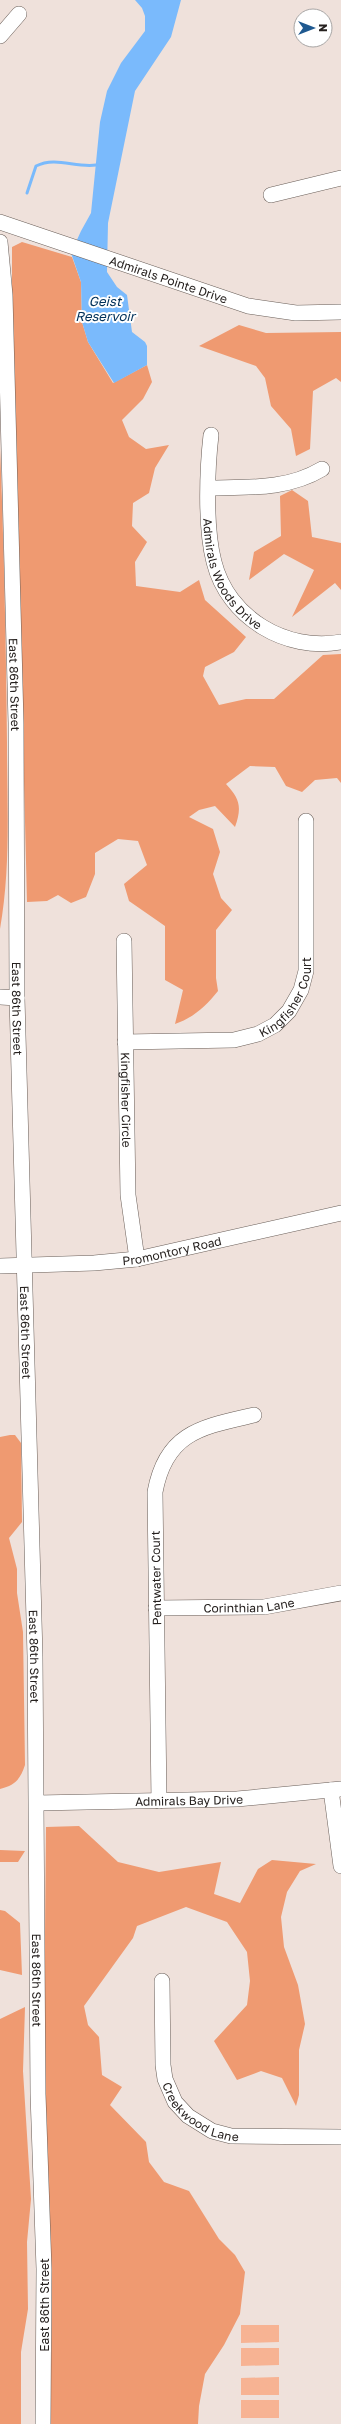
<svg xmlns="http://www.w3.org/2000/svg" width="341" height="2424" font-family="'Golos Text',sans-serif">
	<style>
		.green { fill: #f7b393 }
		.forest { fill: #ef9a71 }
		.water { fill: #7abafc }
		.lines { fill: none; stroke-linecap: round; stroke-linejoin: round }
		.stream { stroke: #7abafc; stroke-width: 3 }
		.minor-casing { stroke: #695e58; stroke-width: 16 }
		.minor { stroke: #fff; stroke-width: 15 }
		.labels { text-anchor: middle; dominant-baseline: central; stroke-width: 4; stroke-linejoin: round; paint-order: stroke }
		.street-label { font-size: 12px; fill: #26211f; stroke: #fff }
		.water-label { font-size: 13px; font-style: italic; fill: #01315a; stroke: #fff }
	</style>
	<rect width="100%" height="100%" fill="#efe1db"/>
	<path class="green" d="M 241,2325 L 279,2325 L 279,2342 L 241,2343 Z
		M 241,2348 L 279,2348 L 279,2365 L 241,2366 Z
		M 279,2377 L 279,2395 L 241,2395 L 241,2378 Z
		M 241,2400 L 279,2400 L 279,2418 L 241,2418 Z"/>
	<path class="forest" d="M 22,242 L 72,257 L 81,282 L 82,322 L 88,342 L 113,383 L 147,365 L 152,382 L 143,399 L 122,420 L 129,437 L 146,449 L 169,445 L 155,468 L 149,493 L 133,503 L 132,526 L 147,542 L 135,562 L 136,586 L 180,592 L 199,580 L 205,600 L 246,637 L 234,652 L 205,667 L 203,676 L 219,705 L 246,699 L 274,699 L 323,655 L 341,654 L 341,783 L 337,778 L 315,780 L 302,792 L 286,786 L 275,767 L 250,766 L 226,784 C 240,799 242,807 235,827 L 215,806 L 199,810 L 189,817 L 213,829 L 220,852 L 213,874 L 221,898 L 232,910 L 216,930 L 216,978 L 218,991 C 206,1006 193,1018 175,1024 L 183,990 L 165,980 L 165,926 L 129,901 L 124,884 L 147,865 L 138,841 L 118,839 L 95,853 L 95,874 L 86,897 L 71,903 L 58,895 L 47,901 L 27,902 L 12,299 L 12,247 Z
		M 239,325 L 266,333 L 341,332 L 341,382 L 336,378 L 313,391 L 310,449 L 296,456 L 291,429 L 271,406 L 265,378 L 256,366 L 199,346 Z
		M 0,447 C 4,545 6,643 7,742 C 7,804 11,867 0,929 Z
		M 292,490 L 308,501 L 312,537 L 341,543 L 341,590 L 335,583 L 292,617 L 314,570 L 284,554 L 249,580 L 254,552 L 281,536 L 280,496 Z
		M 10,1435 L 15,1435 L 21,1443 L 22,1522 L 9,1538 L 17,1569 L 17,1593 L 23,1632 L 25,1765 C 20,1780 15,1785 0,1789 L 0,1437 Z
		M 79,1826 L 118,1862 L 159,1872 L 221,1862 L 214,1894 L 240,1903 L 258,1869 L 272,1860 L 316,1864 L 300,1871 L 287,1892 L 281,1917 L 284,1947 L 298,1985 L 305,2024 L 299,2050 L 299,2095 L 296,2106 L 282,2078 L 261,2071 L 237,2080 L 214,2041 L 247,2005 L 250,1981 L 247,1952 L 227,1922 L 186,1907 L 137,1926 L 133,1938 L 84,2006 L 88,2025 L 99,2037 L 102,2075 L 122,2087 L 110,2105 L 146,2142 L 149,2162 L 164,2182 L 189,2191 L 219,2239 L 235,2255 L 245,2272 L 240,2314 L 224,2345 L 205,2374 L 199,2406 L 198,2424 L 50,2424 L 52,2306 L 44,2043 L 46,1827 Z
		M 0,1850 L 25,1851 L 18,1862 L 0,1862 Z
		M 0,1910 L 5,1911 L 20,1923 L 22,1975 L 0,1970 Z
		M 25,2007 L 23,2071 L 31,2199 L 27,2242 L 28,2309 L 21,2352 L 21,2424 L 0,2424 L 0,2019 Z"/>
	<path class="water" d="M 135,0 L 181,0 L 171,37 L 135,91 L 108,223 L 107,272 L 117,287 L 127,295 L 132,332 L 145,342 L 147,346 L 147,365 L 114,383 L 88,342 L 82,322 L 81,282 L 71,253 L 81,231 L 91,213 L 100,122 L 107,91 L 121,63 L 145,31 L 145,16 L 142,8 Z"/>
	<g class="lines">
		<path class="stream" d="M 27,193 L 36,166 C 56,156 75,168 96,165"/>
		<defs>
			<g id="minor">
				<path d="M 0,36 L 19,14"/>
				<path d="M 271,195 L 341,178"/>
				<path id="s1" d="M 0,222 L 248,306 L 296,313 L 341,312"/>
				<path id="s2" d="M 0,242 L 5,295 L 16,723 L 17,998 L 35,1656 L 38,2094 L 44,2269 L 43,2424"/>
				<path id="s3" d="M 211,435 C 207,470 205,528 214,562 C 228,618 286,652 341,642"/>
				<path d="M 209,488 C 248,487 287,490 322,469"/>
				<path id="s4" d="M 124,941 L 128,1195 L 137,1259"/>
				<path d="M 0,997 L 17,998"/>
				<path id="s5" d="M 125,1042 L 234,1040 L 258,1034 L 275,1025 L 289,1011 L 301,990 L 306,971 L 306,821"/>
				<path id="s6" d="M 0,1266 L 94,1263 L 137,1259 L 341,1213"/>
				<path id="s7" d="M 156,1608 L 264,1607 L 341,1593"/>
				<path d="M 331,1790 L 341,1866"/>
				<path d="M 159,1801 L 155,1492 C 166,1432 202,1427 254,1415"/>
				<path id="s8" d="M 37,1803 L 237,1799 L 341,1789"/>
				<path id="s9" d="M 162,1981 L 163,2065 L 165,2079 L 175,2102 L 188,2116 L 212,2131 L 231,2136 L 341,2137"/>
			</g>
		</defs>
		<use href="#minor" class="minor-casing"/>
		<use href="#minor" class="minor"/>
	</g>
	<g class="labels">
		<g class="street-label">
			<text stroke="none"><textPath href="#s1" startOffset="178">Admirals Pointe Drive</textPath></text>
			<text stroke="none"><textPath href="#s3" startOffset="146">Admirals Woods Drive</textPath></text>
			<text stroke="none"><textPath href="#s2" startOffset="443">East 86th Street</textPath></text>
			<text stroke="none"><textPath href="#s5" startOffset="183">Kingfisher Court</textPath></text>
			<text stroke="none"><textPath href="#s2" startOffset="767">East 86th Street</textPath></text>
			<text stroke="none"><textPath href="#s4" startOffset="159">Kingfisher Circle</textPath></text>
			<text stroke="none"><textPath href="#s6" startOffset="173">Promontory Road</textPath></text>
			<text stroke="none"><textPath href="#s2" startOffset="1091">East 86th Street</textPath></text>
			<text transform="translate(156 1578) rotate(-91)">Pentwater Court</text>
			<text stroke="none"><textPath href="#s7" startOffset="93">Corinthian Lane</textPath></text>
			<text stroke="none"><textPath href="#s2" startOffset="1415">East 86th Street</textPath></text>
			<text stroke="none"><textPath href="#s8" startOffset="152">Admirals Bay Drive</textPath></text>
			<text stroke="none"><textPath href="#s2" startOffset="1739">East 86th Street</textPath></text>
			<text stroke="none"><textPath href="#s9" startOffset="150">Creekwood Lane</textPath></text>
			<text transform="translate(44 2305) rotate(-90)">East 86th Street</text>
		</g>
		<g class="water-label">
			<text x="105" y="301">Geist<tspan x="105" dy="15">Reservoir</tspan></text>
		</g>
	</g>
	<g transform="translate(313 28) rotate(90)"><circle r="19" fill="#ffffff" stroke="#a8a6a5"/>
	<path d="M0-3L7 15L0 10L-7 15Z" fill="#1f5990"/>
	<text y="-6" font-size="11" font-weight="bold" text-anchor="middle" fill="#26211f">N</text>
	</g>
</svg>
